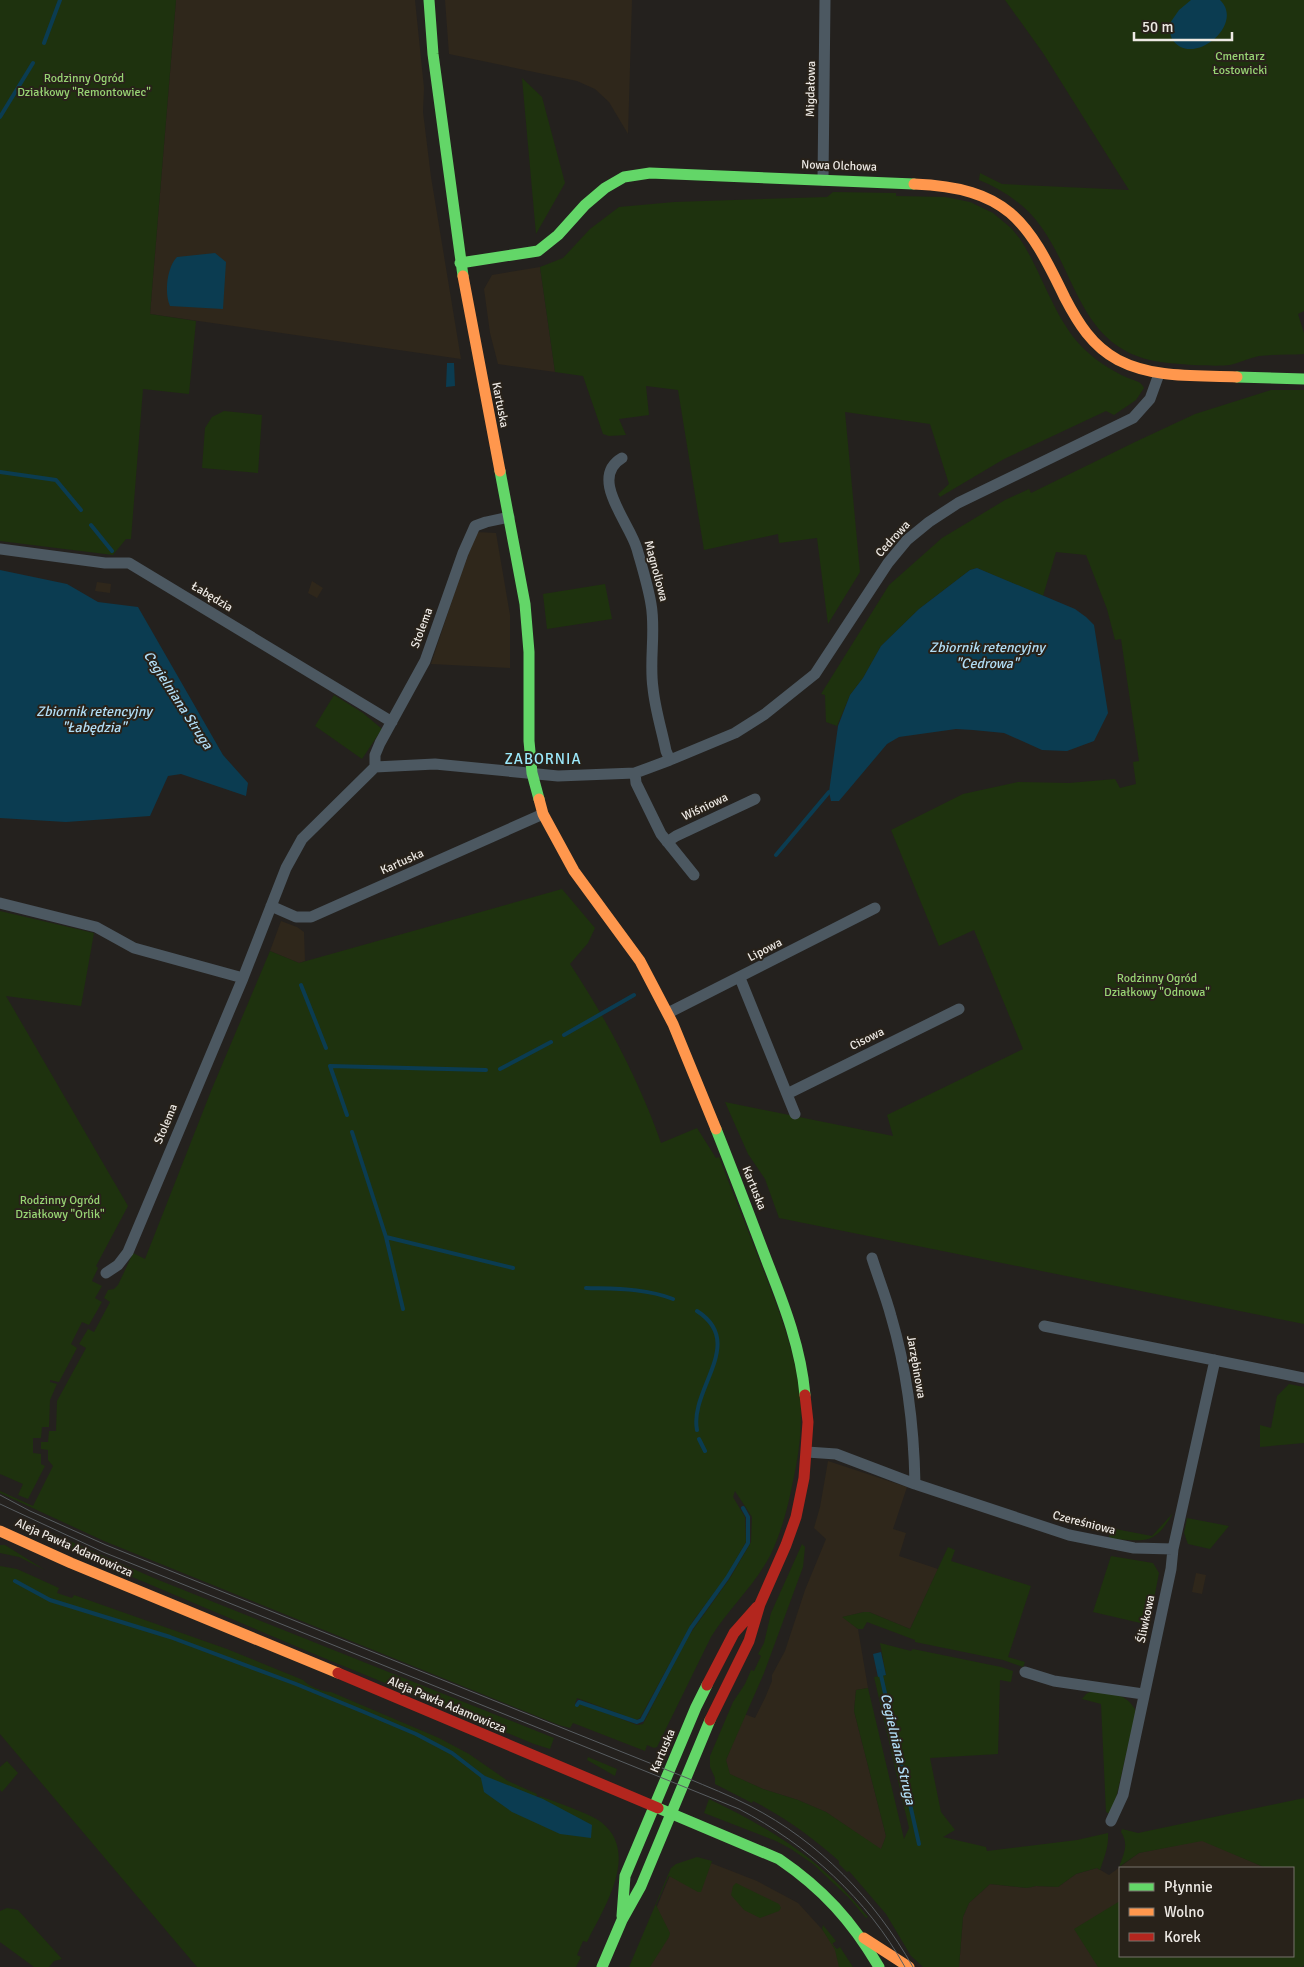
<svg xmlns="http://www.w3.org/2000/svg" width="1304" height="1967" font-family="Signika,sans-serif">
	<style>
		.built { fill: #2f271b }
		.green { fill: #1e320e; fill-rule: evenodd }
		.water { fill: #0b3c51 }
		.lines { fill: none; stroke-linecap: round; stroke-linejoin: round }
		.stream { stroke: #0b3c51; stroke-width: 4 }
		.street { stroke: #4c5861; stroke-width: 11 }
		.fast { stroke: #63d668; stroke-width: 11 }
		.slow { stroke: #ff974d; stroke-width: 11 }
		.jam { stroke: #b3261e; stroke-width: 11 }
		.tram { stroke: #585d61; stroke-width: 1 }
		.labels { text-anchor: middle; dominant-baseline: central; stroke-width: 4; stroke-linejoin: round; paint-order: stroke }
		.park-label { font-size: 12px; fill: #98d474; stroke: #28221a }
		.street-label { font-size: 12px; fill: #ede9e4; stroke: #28221a }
		.water-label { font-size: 14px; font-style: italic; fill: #b1ddf5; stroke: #28221a }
		.quarter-label { font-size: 15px; letter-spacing: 1px; fill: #9ce9fc; stroke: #28221a }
	</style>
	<rect width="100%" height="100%" fill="#24211e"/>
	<path class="built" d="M 176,0 L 415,0 L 424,88 L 423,112 L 431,177 L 461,359 L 150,314 Z
		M 445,0 L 632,0 L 628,134 L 609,102 L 595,89 L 577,81 L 449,54 Z
		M 540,267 L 555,372 L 498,364 L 490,333 L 484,289 L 492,275 Z
		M 477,532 L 496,533 L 510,615 L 510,668 L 431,664 L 459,579 Z
		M 312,581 L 323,588 L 317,598 L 308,593 Z
		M 97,582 L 111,584 L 110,593 L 95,591 Z
		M 281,921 L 297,927 L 304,932 L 305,961 L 299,963 L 270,951 Z
		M 828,1461 L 907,1487 L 893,1529 L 906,1533 L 899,1556 L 938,1569 L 910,1629 L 869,1612 L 864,1612 L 843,1617 L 858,1629 L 868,1688 L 856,1690 L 854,1711 L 886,1836 L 881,1850 L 826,1812 L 798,1800 L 763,1789 L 729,1774 L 726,1760 L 744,1714 L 755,1718 L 765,1698 L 772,1681 L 772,1675 L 785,1651 L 805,1590 L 826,1539 L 814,1528 L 820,1507 Z
		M 1196,1573 L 1206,1575 L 1202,1594 L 1192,1592 Z
		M 1202,1840 L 1266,1868 L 1120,1868 L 1120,1956 L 1199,1967 L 959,1967 L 963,1917 L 969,1903 L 990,1884 L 1027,1888 L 1036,1886 L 1058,1887 L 1076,1874 L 1097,1868 L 1109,1875 L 1139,1853 Z
		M 698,1858 L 757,1881 L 798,1903 L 829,1937 L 846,1967 L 632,1967 L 673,1868 Z"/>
	<path class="green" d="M 0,0 L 176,0 L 150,314 L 196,321 L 189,394 L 143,389 L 131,539 L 126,539 L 113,555 L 0,541 Z
		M 1005,0 L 1304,0 L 1304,311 L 1298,314 L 1304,333 L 1304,354 C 1289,355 1273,354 1259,356 C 1249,358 1239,363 1230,365 C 1214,367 1166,364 1150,360 C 1082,344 1076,276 1042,228 C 1027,206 1004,190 979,180 L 980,173 L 1002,184 L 1129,190 L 1043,53 Z
		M 522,78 L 542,97 L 565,183 L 536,234 Z
		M 833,192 L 896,193 L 896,196 L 945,197 L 970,202 L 993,213 L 1011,228 L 1020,239 C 1042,272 1053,316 1081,346 C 1095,360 1110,370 1128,378 C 1135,381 1141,381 1144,388 L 1136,400 L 1114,415 L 1106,411 L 1004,459 L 940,497 L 938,494 L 949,484 L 930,424 L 845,412 L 860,572 L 828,624 L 817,538 L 779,543 L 778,534 L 704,550 L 678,390 L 646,386 L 649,415 L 619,419 L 626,435 L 609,436 L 603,434 L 583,376 L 555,372 L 540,267 L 563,258 L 590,229 L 619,207 L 674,202 L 827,197 Z
		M 1271,390 L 1304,390 L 1304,1324 L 779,1218 L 765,1179 L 748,1154 L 725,1102 L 893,1136 L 887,1115 L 1023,1049 L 974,930 L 939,946 L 891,830 L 963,794 L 1018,782 L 1069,783 L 1115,779 L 1120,788 L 1136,784 L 1133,762 L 1139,761 L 1121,639 L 1115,640 L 1107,609 L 1086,555 L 1056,552 L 1043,596 L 977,568 L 970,570 L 919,609 L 881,646 L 863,678 L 850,695 L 837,726 L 826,722 L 825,695 L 821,694 L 889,585 L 942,538 L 1005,500 L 1029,489 L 1031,493 L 1135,442 L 1195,414 Z
		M 224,411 L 262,415 L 258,473 L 202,468 L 205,428 L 212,417 Z
		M 605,584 L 612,619 L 547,629 L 543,594 Z
		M 334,695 L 363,713 L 382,729 L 362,759 L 315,726 Z
		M 562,889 L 595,928 L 588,943 L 570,964 C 607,1020 639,1080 661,1143 L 697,1128 L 716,1158 L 719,1157 C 733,1194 748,1230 762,1267 C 780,1313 800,1363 801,1414 C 801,1437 798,1459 793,1481 C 788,1507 782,1530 771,1554 C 755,1585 729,1608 711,1637 L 657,1747 L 654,1748 L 647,1745 L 645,1751 L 573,1723 L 570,1728 L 559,1725 L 104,1541 L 0,1493 L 0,1491 L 33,1506 L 53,1466 L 48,1460 L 48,1450 L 41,1449 L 41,1442 L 48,1442 L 49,1431 L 56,1431 L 57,1401 L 86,1348 L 79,1344 L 88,1329 L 94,1332 L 110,1302 L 104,1298 L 108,1290 L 114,1289 L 118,1285 L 133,1253 L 145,1259 L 211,1091 L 270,951 L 299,963 ZM 735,1491 L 752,1517 L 751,1542 L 730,1578 L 687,1638 L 643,1724 L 637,1725 L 580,1703 L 578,1705 L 575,1704 L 577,1698 L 636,1720 L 640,1718 L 693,1621 L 726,1577 L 746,1542 L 745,1517 L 733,1497 Z
		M 0,911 L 94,933 L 81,1006 L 6,996 L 128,1206 L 96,1266 L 98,1268 L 92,1281 L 102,1286 L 95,1298 L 102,1302 L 89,1325 L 82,1322 L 71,1344 L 77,1348 L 59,1382 L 50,1380 L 50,1382 L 57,1384 L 50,1400 L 49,1427 L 42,1427 L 41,1438 L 33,1438 L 33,1453 L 41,1454 L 41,1464 L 45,1466 L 28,1499 L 18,1495 L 23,1484 L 0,1474 Z
		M 1289,1384 L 1304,1387 L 1304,1443 L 1260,1447 L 1260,1425 L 1271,1428 L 1277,1396 Z
		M 1173,1513 C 1155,1545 1146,1541 1113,1539 L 1109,1537 L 1110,1528 L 1152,1536 Z
		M 1187,1518 L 1229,1526 L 1210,1549 L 1188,1544 L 1184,1533 Z
		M 49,1532 L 156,1579 L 554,1738 L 550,1749 L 534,1744 L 319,1656 L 92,1560 L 48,1535 Z
		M 802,1544 L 805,1547 L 803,1567 L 764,1673 L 726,1760 L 730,1774 L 763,1789 L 798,1800 L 826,1812 L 881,1849 L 886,1836 L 854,1711 L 856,1690 L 868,1688 L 904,1839 L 909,1828 L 874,1677 L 886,1675 L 880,1643 L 911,1651 L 913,1649 L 1001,1667 L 1013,1671 L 1011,1682 L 1000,1680 L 998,1754 L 930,1758 L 941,1812 L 955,1830 L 943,1837 L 986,1847 L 987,1851 L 1077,1840 L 1108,1833 C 1109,1846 1104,1858 1100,1870 L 1097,1868 L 1076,1874 L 1058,1887 L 1036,1886 L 1027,1888 L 990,1884 L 969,1903 L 963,1917 L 959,1967 L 923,1967 L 911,1956 L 886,1914 L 849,1871 L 847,1872 L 839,1864 L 839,1861 C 813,1838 785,1817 753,1801 L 752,1803 L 715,1784 L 715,1778 L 710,1767 L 710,1756 L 733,1702 L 745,1684 L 751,1670 L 754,1671 L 761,1656 L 758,1654 L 764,1643 L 771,1613 Z
		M 0,1545 L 5,1545 L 45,1570 L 19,1557 L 0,1553 Z
		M 948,1547 L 955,1550 L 951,1561 L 1031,1586 L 1008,1657 L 1025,1662 L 1023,1667 L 1003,1660 L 915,1642 L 915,1640 L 867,1622 L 863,1629 L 858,1629 L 842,1617 L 864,1612 L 869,1612 L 910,1629 Z
		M 1111,1556 L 1153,1563 L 1159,1573 L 1149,1625 L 1093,1612 Z
		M 0,1566 L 17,1569 L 59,1588 L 57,1593 L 72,1598 L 74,1595 L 227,1649 L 303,1680 C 309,1686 322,1692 331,1692 L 439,1738 L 469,1754 L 508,1781 L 537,1794 L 536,1797 L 539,1798 L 540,1796 C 555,1802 589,1813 601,1822 C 641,1853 603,1909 587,1942 L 583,1941 L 577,1955 L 581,1957 L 576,1967 L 197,1967 L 0,1734 Z
		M 1092,1691 C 1111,1694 1126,1692 1136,1711 L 1114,1807 L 1110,1814 L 1106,1812 L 1101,1704 L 1082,1699 L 1086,1694 Z
		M 588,1757 L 617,1769 L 615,1776 L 587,1760 Z
		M 7,1761 L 18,1773 L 2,1792 L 0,1790 L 0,1767 Z
		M 1304,1798 L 1304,1965 L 1302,1967 L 1098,1967 L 1074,1929 L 1120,1901 L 1120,1956 L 1293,1956 L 1293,1868 L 1266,1868 L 1202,1841 L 1139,1853 L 1119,1867 C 1124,1854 1129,1844 1121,1832 L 1122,1829 L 1138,1833 Z
		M 709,1799 C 775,1831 821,1859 868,1917 L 866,1918 L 849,1898 L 813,1864 L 791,1849 L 776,1841 L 704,1813 Z
		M 697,1857 L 712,1861 L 701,1892 L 698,1892 L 669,1876 L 656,1905 L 670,1933 L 669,1937 L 650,1967 L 629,1967 L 671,1868 L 676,1864 Z
		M 736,1883 L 779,1904 L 781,1908 L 779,1911 L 760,1918 L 744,1910 L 731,1895 L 733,1886 Z
		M 7,1908 L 18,1910 L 62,1959 L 54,1961 L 49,1967 L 34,1967 L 0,1942 L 0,1911 Z
		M 823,1925 L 836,1941 L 832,1944 L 837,1949 L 840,1947 L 853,1967 L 839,1967 L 835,1950 L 822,1929 Z"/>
	<path class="water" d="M 1191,0 L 1220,0 C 1246,25 1191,69 1172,39 C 1170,35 1170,28 1170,23 L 1179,10 Z
		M 215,253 L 226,262 L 223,309 L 170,306 C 164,293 167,267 177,257 Z
		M 447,363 L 454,363 L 455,386 L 446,387 Z
		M 977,568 L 1075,609 L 1086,617 L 1094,625 L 1108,713 L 1094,741 L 1067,751 L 1042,750 L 1004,733 L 973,730 L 956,729 L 899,737 L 887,744 L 839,801 L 831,801 L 829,792 L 838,726 L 850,695 L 863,678 L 881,646 L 919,609 L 970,570 Z
		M 0,570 L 67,584 L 98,602 L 138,607 L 223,755 L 248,783 L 246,796 L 181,774 L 168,776 L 150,816 L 66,822 L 0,818 Z
		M 881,1652 L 886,1675 L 878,1677 L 873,1654 Z
		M 480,1774 L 543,1799 L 592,1825 L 591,1838 L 560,1834 L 512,1812 L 484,1792 Z"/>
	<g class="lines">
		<path class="stream" d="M 44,43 L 60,0
			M 0,117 L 33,63
			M 0,472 L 56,480 L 81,510
			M 91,525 L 112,551
			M 776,855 L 829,792
			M 301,985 L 326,1048
			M 564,1035 L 634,995
			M 500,1069 L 551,1042
			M 347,1115 L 330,1066 L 486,1070
			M 352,1132 L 386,1237 L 403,1309
			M 386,1237 L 513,1268
			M 586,1288 C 615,1289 645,1288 673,1299
			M 697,1311 C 747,1343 689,1389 697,1430
			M 699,1439 L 705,1451
			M 15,1581 L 50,1600 L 170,1637 L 296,1684 L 364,1712 L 416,1734 L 452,1753 L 483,1777
			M 880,1671 L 919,1844
			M 577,1705 L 579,1702 L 637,1722 L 642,1720 L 691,1628 L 727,1578 L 748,1543 L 748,1517 L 743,1508"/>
		<path class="street" d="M 823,180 L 825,0
			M 622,458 C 588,478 630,523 637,549 C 642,567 648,586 651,604 C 656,631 649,661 653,688 C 655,709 662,731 666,751 L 670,760
			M 0,549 L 105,563 L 129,563 L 392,722
			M 375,767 L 435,764 L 558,776 L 635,773 L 670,760 L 735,733 L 765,714 L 815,674 L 888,563 L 907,540 L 929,522 L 958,503 L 1133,418 L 1150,399 L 1159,374
			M 635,773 L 636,783 L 661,834 L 694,875
			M 667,842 L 676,836 L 755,799
			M 0,903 L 96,927 L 134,948 L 243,978
			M 271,906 L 296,917 L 311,917 L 543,814
			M 740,978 L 795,1114
			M 668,1013 L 875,908
			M 787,1094 L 959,1009
			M 872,1258 C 878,1277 886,1297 891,1316 C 907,1370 914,1428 915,1484
			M 106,1273 L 118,1265 L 128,1252 L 243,978 L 286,868 L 302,839 L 375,767 L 375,755 L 380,743 L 425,661 L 463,553 L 475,526 L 486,522 L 509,517
			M 1044,1326 L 1304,1378
			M 807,1452 L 836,1454 L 915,1484 L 1069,1535 L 1134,1548 L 1173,1549
			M 1025,1672 L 1054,1681 L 1143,1694
			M 1111,1821 L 1123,1795 L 1171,1569 L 1173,1549 L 1215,1360"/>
		<path class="fast" d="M 429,0 L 433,54 L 463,276
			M 460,263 L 538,251 L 558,235 L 585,205 L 605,188 L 624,177 L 650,173 L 914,184
			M 1237,377 L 1304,379
			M 500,471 L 525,604 L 529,652 L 529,741 L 532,773 L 539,799
			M 716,1129 C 734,1174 751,1219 768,1264 C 785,1307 801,1349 805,1395
			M 658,1808 L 779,1859 C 823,1889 852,1921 879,1967
			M 622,1916 L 625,1876 L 696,1707 L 707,1685
			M 602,1967 L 622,1920 L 641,1886 L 710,1720"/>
		<path class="slow" d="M 914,184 C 1007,188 1027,219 1065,298 C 1078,323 1092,346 1118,360 C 1155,379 1197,375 1237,377
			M 463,276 L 500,471
			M 539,799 L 543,814 L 574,871 L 640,961 L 673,1024 L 716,1129
			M 0,1531 L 71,1563 L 338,1673
			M 864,1938 L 909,1967"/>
		<path class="jam" d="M 338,1673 L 658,1808
			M 707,1685 L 734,1633 L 757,1607
			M 710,1720 L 749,1641 L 760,1604 L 786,1545 L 796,1517 L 804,1478 L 808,1422 L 805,1395"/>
		<path class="tram" d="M 0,1495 L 30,1511 L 106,1545 L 687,1778 C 708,1787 729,1795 750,1806 C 820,1842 874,1899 913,1967
			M 0,1504 L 103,1552 L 739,1809 C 808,1845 867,1899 905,1967"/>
	</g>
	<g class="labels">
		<g class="park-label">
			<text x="1240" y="56">Cmentarz<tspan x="1240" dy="14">Łostowicki</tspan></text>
			<text x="84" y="78">Rodzinny Ogród<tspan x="84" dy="14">Działkowy "Remontowiec"</tspan></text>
			<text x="1157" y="978">Rodzinny Ogród<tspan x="1157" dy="14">Działkowy "Odnowa"</tspan></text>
			<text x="60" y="1200">Rodzinny Ogród<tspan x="60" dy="14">Działkowy "Orlik"</tspan></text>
		</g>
		<g class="street-label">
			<text transform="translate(811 89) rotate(-89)">Migdałowa</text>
			<text transform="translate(839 166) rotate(2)">Nowa Olchowa</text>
			<text transform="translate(500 405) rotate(79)">Kartuska</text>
			<text transform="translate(893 539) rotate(-47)">Cedrowa</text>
			<text transform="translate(656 571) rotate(75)">Magnoliowa</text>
			<text transform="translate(212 597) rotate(31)">Łabędzia</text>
			<text transform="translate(422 628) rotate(-70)">Stolema</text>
			<text transform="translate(705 807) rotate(-25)">Wiśniowa</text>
			<text transform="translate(402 862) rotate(-24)">Kartuska</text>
			<text transform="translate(765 950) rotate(-27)">Lipowa</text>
			<text transform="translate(867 1039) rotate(-26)">Cisowa</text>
			<text transform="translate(166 1124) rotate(-67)">Stolema</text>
			<text transform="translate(754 1188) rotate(68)">Kartuska</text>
			<text transform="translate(916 1367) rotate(80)">Jarzębinowa</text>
			<text transform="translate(1084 1523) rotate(14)">Czereśniowa</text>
			<text transform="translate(74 1548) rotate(24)">Aleja Pawła Adamowicza</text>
			<text transform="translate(1146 1619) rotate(-78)">Śliwkowa</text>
			<text transform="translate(447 1705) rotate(23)">Aleja Pawła Adamowicza</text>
			<text transform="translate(663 1751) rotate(-67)">Kartuska</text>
		</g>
		<g class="water-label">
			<text x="987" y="647">Zbiornik retencyjny<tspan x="987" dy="16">"Cedrowa"</tspan></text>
			<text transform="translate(178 700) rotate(57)">Cegielniana Struga</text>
			<text x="94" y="711">Zbiornik retencyjny<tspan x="94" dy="16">"Łabędzia"</tspan></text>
			<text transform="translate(898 1749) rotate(77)">Cegielniana Struga</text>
		</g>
		<g class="quarter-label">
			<text x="543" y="759">ZABORNIA</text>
		</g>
	</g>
	<rect x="1119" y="1867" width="175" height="90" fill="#28221a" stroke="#77726b"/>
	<rect x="1129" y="1883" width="25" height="8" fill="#63d668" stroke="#77726b"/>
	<text x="1164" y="1892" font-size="15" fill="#ede9e4">Płynnie</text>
	<rect x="1129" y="1908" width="25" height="8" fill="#ff974d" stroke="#77726b"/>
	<text x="1164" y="1917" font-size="15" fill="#ede9e4">Wolno</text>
	<rect x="1129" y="1933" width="25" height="8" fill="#b3261e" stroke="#77726b"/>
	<text x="1164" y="1942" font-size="15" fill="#ede9e4">Korek</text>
	<path d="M1134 32v8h98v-8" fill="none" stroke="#ede9e4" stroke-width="2.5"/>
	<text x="1142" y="32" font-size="15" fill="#ede9e4" stroke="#28221a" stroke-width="4" paint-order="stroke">50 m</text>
</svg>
